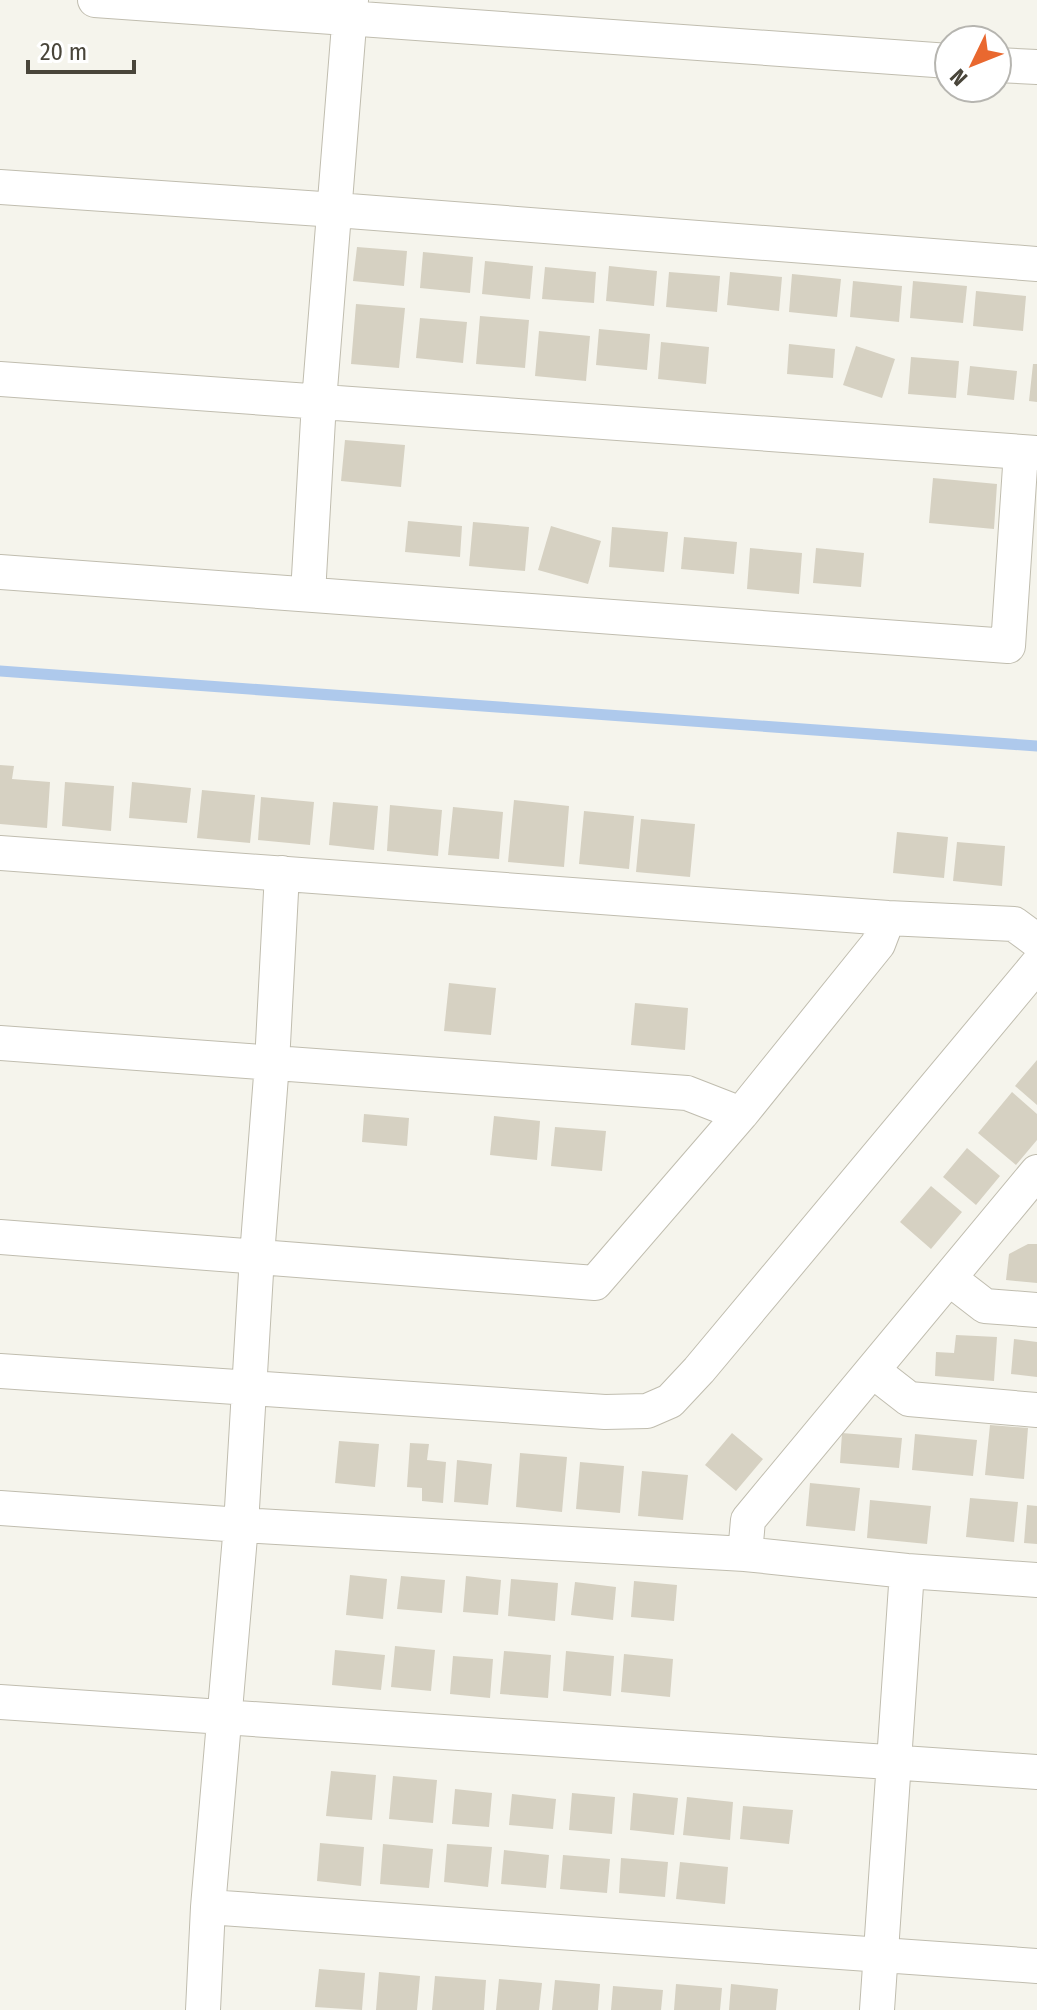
<svg xmlns="http://www.w3.org/2000/svg" width="1037" height="2010" font-family="'Fira Sans Condensed',sans-serif">
	<style>
		.lines { fill: none; stroke-linecap: round; stroke-linejoin: round }
		.stream { stroke: #aec9ec; stroke-width: 11 }
		.building { fill: #d6d1c2 }
		.minor-casing { stroke: #c0bdaf; stroke-width: 36 }
		.minor { stroke: #fff; stroke-width: 34 }
	</style>
	<rect width="100%" height="100%" fill="#f5f4ec"/>
	<g class="lines">
		<path class="stream" d="M 0,671 L 1037,746"/>
	</g>
	<path class="building" d="M 357,247 L 407,251 L 404,286 L 353,281 Z
		M 423,252 L 473,257 L 470,293 L 420,288 Z
		M 485,261 L 533,266 L 530,299 L 482,294 Z
		M 609,266 L 657,271 L 654,306 L 606,301 Z
		M 545,267 L 596,272 L 594,303 L 542,299 Z
		M 669,272 L 720,276 L 717,312 L 666,307 Z
		M 730,272 L 782,277 L 779,311 L 727,305 Z
		M 792,274 L 841,279 L 837,317 L 789,312 Z
		M 853,281 L 902,286 L 899,322 L 850,317 Z
		M 913,281 L 967,286 L 963,323 L 910,318 Z
		M 976,291 L 1026,296 L 1023,331 L 973,326 Z
		M 356,304 L 405,308 L 399,368 L 351,364 Z
		M 480,316 L 529,320 L 525,368 L 476,364 Z
		M 420,318 L 467,322 L 463,363 L 416,358 Z
		M 599,329 L 650,334 L 647,370 L 596,365 Z
		M 539,331 L 590,336 L 586,381 L 535,376 Z
		M 661,342 L 709,347 L 706,384 L 658,379 Z
		M 789,344 L 835,349 L 833,378 L 787,374 Z
		M 856,346 L 895,359 L 882,398 L 843,385 Z
		M 911,357 L 959,361 L 956,398 L 908,394 Z
		M 1033,364 L 1037,364 L 1037,402 L 1029,401 Z
		M 970,366 L 1017,371 L 1014,400 L 967,395 Z
		M 345,440 L 405,445 L 401,487 L 341,481 Z
		M 933,478 L 997,484 L 994,529 L 929,523 Z
		M 408,521 L 462,526 L 460,557 L 405,552 Z
		M 473,522 L 529,527 L 525,571 L 469,566 Z
		M 551,526 L 601,541 L 588,584 L 538,570 Z
		M 612,527 L 668,532 L 664,572 L 609,567 Z
		M 684,537 L 737,542 L 734,574 L 681,569 Z
		M 750,548 L 802,553 L 799,594 L 747,589 Z
		M 816,548 L 864,553 L 861,587 L 813,583 Z
		M 0,765 L 14,766 L 12,779 L 50,782 L 47,828 L 0,824 Z
		M 65,782 L 114,786 L 111,831 L 62,826 Z
		M 132,782 L 191,788 L 187,823 L 129,818 Z
		M 202,790 L 255,795 L 250,843 L 197,838 Z
		M 261,797 L 314,802 L 310,845 L 258,840 Z
		M 514,800 L 569,806 L 564,867 L 508,862 Z
		M 333,802 L 378,806 L 374,850 L 329,845 Z
		M 390,805 L 442,810 L 438,856 L 387,851 Z
		M 453,807 L 503,812 L 499,859 L 448,855 Z
		M 584,811 L 634,816 L 629,869 L 579,864 Z
		M 641,819 L 695,824 L 690,877 L 636,872 Z
		M 897,832 L 948,837 L 944,878 L 893,873 Z
		M 957,842 L 1005,846 L 1002,886 L 953,881 Z
		M 449,983 L 496,988 L 491,1035 L 444,1031 Z
		M 635,1003 L 688,1008 L 685,1050 L 631,1045 Z
		M 1037,1060 L 1037,1105 L 1015,1086 Z
		M 1012,1092 L 1037,1114 L 1037,1140 L 1016,1165 L 978,1133 Z
		M 364,1114 L 409,1118 L 407,1146 L 362,1142 Z
		M 494,1116 L 540,1121 L 537,1160 L 490,1155 Z
		M 555,1127 L 606,1131 L 602,1171 L 551,1166 Z
		M 967,1148 L 1000,1176 L 976,1205 L 943,1177 Z
		M 931,1186 L 962,1212 L 931,1249 L 900,1222 Z
		M 1028,1244 L 1037,1244 L 1037,1283 L 1006,1280 L 1009,1254 Z
		M 956,1335 L 997,1337 L 994,1381 L 935,1376 L 936,1352 L 954,1353 Z
		M 1014,1339 L 1037,1342 L 1037,1377 L 1011,1374 Z
		M 990,1425 L 1028,1428 L 1024,1479 L 985,1475 Z
		M 732,1433 L 763,1459 L 736,1491 L 705,1465 Z
		M 842,1433 L 902,1438 L 899,1468 L 840,1463 Z
		M 915,1434 L 977,1440 L 973,1476 L 912,1470 Z
		M 339,1441 L 379,1444 L 375,1487 L 335,1483 Z
		M 410,1443 L 429,1444 L 427,1460 L 446,1462 L 443,1503 L 422,1501 L 422,1488 L 407,1487 Z
		M 520,1453 L 567,1457 L 562,1512 L 516,1507 Z
		M 457,1460 L 492,1464 L 488,1505 L 454,1502 Z
		M 580,1462 L 624,1466 L 620,1513 L 576,1509 Z
		M 642,1471 L 688,1475 L 683,1520 L 638,1516 Z
		M 810,1483 L 860,1488 L 855,1531 L 806,1526 Z
		M 970,1498 L 1018,1502 L 1014,1542 L 966,1537 Z
		M 870,1500 L 931,1506 L 927,1544 L 867,1538 Z
		M 1027,1505 L 1037,1506 L 1037,1544 L 1024,1543 Z
		M 350,1575 L 387,1579 L 383,1619 L 346,1615 Z
		M 401,1576 L 445,1580 L 442,1613 L 397,1609 Z
		M 466,1576 L 501,1580 L 498,1615 L 463,1612 Z
		M 511,1579 L 558,1583 L 555,1621 L 508,1616 Z
		M 634,1581 L 677,1585 L 674,1621 L 631,1617 Z
		M 575,1582 L 616,1587 L 613,1620 L 571,1615 Z
		M 395,1646 L 435,1650 L 431,1691 L 391,1687 Z
		M 335,1650 L 385,1655 L 381,1690 L 332,1685 Z
		M 504,1651 L 551,1655 L 548,1698 L 500,1694 Z
		M 566,1651 L 614,1656 L 611,1696 L 563,1691 Z
		M 624,1654 L 673,1659 L 670,1697 L 621,1692 Z
		M 453,1656 L 493,1659 L 490,1698 L 450,1694 Z
		M 331,1771 L 376,1775 L 372,1820 L 326,1816 Z
		M 393,1776 L 437,1780 L 433,1823 L 389,1819 Z
		M 455,1789 L 492,1793 L 489,1827 L 452,1824 Z
		M 572,1793 L 615,1797 L 612,1834 L 569,1830 Z
		M 633,1793 L 678,1798 L 674,1835 L 630,1830 Z
		M 512,1794 L 556,1799 L 553,1829 L 509,1825 Z
		M 687,1797 L 733,1802 L 730,1840 L 683,1835 Z
		M 743,1806 L 793,1810 L 789,1844 L 740,1839 Z
		M 320,1843 L 364,1847 L 361,1886 L 317,1881 Z
		M 383,1844 L 433,1849 L 429,1888 L 380,1884 Z
		M 447,1844 L 492,1847 L 488,1887 L 444,1882 Z
		M 504,1850 L 549,1855 L 546,1888 L 501,1884 Z
		M 563,1855 L 610,1859 L 607,1893 L 560,1889 Z
		M 621,1858 L 668,1862 L 665,1897 L 619,1893 Z
		M 680,1862 L 728,1867 L 725,1904 L 676,1899 Z
		M 319,1969 L 365,1973 L 362,2010 L 315,2007 Z
		M 379,1972 L 420,1976 L 417,2010 L 376,2010 Z
		M 435,1976 L 486,1980 L 484,2010 L 432,2010 Z
		M 499,1979 L 542,1983 L 539,2010 L 496,2010 Z
		M 555,1980 L 600,1984 L 598,2010 L 552,2010 Z
		M 676,1984 L 722,1988 L 720,2010 L 674,2010 Z
		M 731,1984 L 778,1989 L 776,2010 L 729,2010 Z
		M 613,1986 L 663,1990 L 661,2010 L 611,2010 Z"/>
	<g class="lines">
		<defs>
			<path id="minor" d="M 95,0 L 949,61
				M 997,65 L 1037,67
				M 0,187 L 336,210 L 1037,264
				M 0,379 L 1037,453
				M 0,572 L 1008,646 L 1021,452
				M 308,594 L 319,402 L 351,0
				M 0,853 L 888,918 L 1014,924 L 1037,941
				M 0,1043 L 687,1093 L 741,1114
				M 0,1237 L 595,1283 L 741,1114 L 878,944 L 888,918
				M 950,1279 L 985,1306 L 1037,1310
				M 0,1371 L 605,1412 L 647,1411 L 670,1401 L 699,1370 L 1037,965
				M 873,1371 L 909,1399 L 1037,1410
				M 0,1508 L 241,1525 L 745,1554 L 907,1571 L 1037,1580
				M 745,1554 L 748,1520 L 1037,1172
				M 0,1702 L 1037,1772
				M 208,1907 L 1037,1966
				M 203,2010 L 208,1907 L 241,1525 L 257,1256 L 272,1063 L 282,873
				M 877,2010 L 907,1571"/>
		</defs>
		<use href="#minor" class="minor-casing"/>
		<use href="#minor" class="minor"/>
	</g>
	<g transform="translate(973 64) rotate(227)"><circle r="38" fill="#ffffff" stroke="#b6b5b0" stroke-width="2"/>
	<path d="M0-6L14 30L0 20L-14 30Z" fill="#e9682f"/>
	<text y="-12" font-size="22" font-weight="bold" text-anchor="middle" fill="#49453a">N</text>
	</g>
	<path d="M28 60v12h106v-12" fill="none" stroke="#49453a" stroke-width="4"/>
	<text x="40" y="60" font-size="24" fill="#49453a" stroke="#ffffff" stroke-width="6" paint-order="stroke">20 m</text>
</svg>
